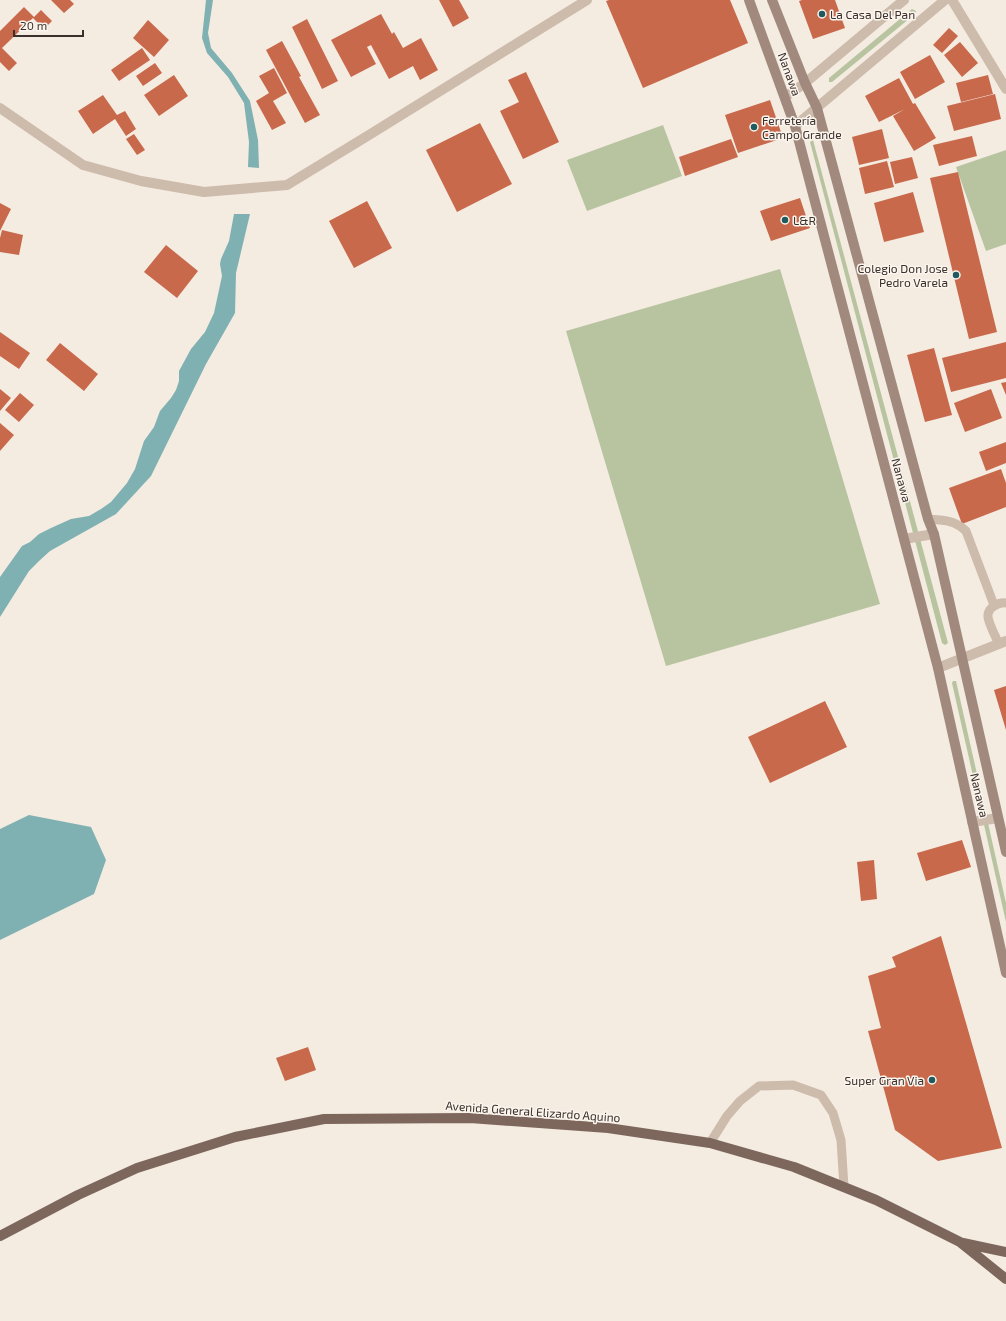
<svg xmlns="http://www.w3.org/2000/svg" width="1006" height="1321" font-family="'Exo 2',sans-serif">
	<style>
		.green { fill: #b8c4a0 }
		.water { fill: #7fb0b2 }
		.building { fill: #c8694b }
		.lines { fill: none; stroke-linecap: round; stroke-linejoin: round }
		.service { stroke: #cdbbac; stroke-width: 9 }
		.minor { stroke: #cdbbac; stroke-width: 10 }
		.tertiary { stroke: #cdbbac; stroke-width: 10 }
		.secondary { stroke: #a18a7d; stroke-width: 10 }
		.primary { stroke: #7d675c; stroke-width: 10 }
		.poi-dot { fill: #1f5a5e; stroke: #fbf5ee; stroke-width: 1.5 }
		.labels { text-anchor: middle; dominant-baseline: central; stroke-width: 3; stroke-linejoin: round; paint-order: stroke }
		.poi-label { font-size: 12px; fill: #3b302b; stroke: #fbf5ee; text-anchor: start }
		.street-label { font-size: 12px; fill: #3b302b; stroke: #fbf5ee }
	</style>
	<rect width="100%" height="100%" fill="#f4ebe1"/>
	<path class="green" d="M 912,9 L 916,11 L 915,14 L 832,82 L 829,82 L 829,78 Z
		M 663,125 L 682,176 L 587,211 L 567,160 Z
		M 813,140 L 948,643 L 945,645 L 942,643 L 810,142 Z
		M 1006,150 L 1006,244 L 986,251 L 956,167 Z
		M 780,269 L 880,604 L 666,666 L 566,331 Z
		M 953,681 L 956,681 L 1006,903 L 1006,922 L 952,683 Z"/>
	<path class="water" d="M 206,0 L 213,0 L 208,33 L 211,48 L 232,73 L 250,101 L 258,140 L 259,168 L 248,167 L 249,142 L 244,103 L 228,77 L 207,53 L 202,38 Z
		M 234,214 L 250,214 L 236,273 L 235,313 L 206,364 L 151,476 L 116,514 L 50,551 L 39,561 L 29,571 L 0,617 L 0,577 L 22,546 L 30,542 L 39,534 L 51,528 L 71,519 L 89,516 L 101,509 L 111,502 L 127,483 L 135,469 L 144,441 L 154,427 L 160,411 L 171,398 L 176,390 L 179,381 L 179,371 L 191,349 L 205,332 L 214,313 L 222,276 L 220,264 L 221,259 L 229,241 Z
		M 29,815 L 91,827 L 106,860 L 94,894 L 0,940 L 0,829 Z"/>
	<path class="building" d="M 51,0 L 70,0 L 74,4 L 64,13 Z
		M 439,0 L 459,0 L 469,18 L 453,27 Z
		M 609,0 L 730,0 L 748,43 L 643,88 L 606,1 Z
		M 802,0 L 835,0 L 845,28 L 813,39 L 799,1 Z
		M 24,7 L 34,17 L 41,10 L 52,21 L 44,29 L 33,18 L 34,17 L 2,48 L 17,63 L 9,71 L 0,62 L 0,31 Z
		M 381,14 L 392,34 L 394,32 L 403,48 L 421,38 L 438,70 L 420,80 L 413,66 L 389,79 L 371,45 L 367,47 L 376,64 L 351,77 L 331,40 Z
		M 307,19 L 338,81 L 322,89 L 292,27 Z
		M 148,20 L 169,40 L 154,57 L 133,38 Z
		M 949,28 L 958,36 L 942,53 L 933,45 Z
		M 282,41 L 301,76 L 299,77 L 320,115 L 305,123 L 266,50 Z
		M 960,42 L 978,63 L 962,77 L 944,55 Z
		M 142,48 L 150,60 L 119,81 L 111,70 Z
		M 930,55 L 945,82 L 915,99 L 900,72 Z
		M 155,63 L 162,73 L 143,86 L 136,76 Z
		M 274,68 L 287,93 L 273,101 L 286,123 L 272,130 L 256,101 L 269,93 L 259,76 Z
		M 526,72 L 559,142 L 523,159 L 500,111 L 519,102 L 508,80 Z
		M 174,75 L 188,96 L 159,116 L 144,95 Z
		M 988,75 L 993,94 L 961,102 L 956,83 Z
		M 899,78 L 913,104 L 915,103 L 936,138 L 914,151 L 893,116 L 905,109 L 879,122 L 865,96 Z
		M 995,94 L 1001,119 L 954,131 L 947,106 Z
		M 103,95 L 117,115 L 125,111 L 136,129 L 126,136 L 115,119 L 93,134 L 78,111 Z
		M 770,100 L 783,138 L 738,153 L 725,115 Z
		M 480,123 L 512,184 L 457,212 L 426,150 Z
		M 882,129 L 889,158 L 859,165 L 852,137 Z
		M 134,134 L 145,150 L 137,155 L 126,139 Z
		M 972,136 L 977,156 L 939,166 L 933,145 Z
		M 731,139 L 738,157 L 685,176 L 679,157 Z
		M 912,157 L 918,178 L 895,184 L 890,162 Z
		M 887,161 L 894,187 L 865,194 L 859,168 Z
		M 958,172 L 997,332 L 969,339 L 930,178 Z
		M 913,192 L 924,232 L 884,242 L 874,203 Z
		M 800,198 L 810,228 L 771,241 L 760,211 Z
		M 367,201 L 392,248 L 354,268 L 329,221 Z
		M 0,203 L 11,209 L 0,231 Z
		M 2,230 L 23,235 L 19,255 L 0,252 L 0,238 Z
		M 166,245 L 198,271 L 177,298 L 144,272 Z
		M 0,332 L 30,353 L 19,369 L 0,356 Z
		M 1006,342 L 1006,378 L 951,392 L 942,358 Z
		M 60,343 L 98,374 L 84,391 L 46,360 Z
		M 934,348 L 952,415 L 925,422 L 907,355 Z
		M 1006,382 L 1006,395 L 1001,383 Z
		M 0,389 L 11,398 L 0,411 Z
		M 991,389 L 1002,418 L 965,432 L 954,403 Z
		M 20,393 L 34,405 L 19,422 L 5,410 Z
		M 0,423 L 14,435 L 0,451 Z
		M 1006,442 L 1006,463 L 986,471 L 979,452 Z
		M 1001,469 L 1006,483 L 1006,507 L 962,524 L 949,488 Z
		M 1006,686 L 1006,730 L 994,690 Z
		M 825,701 L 847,747 L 770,783 L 748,737 Z
		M 962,840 L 971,867 L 926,881 L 917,853 Z
		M 874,860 L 877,899 L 861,901 L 857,862 Z
		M 941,936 L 1002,1148 L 938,1161 L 895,1130 L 868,1031 L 881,1028 L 868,976 L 896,967 L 892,957 Z
		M 308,1047 L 316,1070 L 285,1081 L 276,1058 Z"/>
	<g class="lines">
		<path class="service" d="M 928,519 C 943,520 955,520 966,531 L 994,605
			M 999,644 C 996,638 989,623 988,617 C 987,608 998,602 1006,603
			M 710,1143 L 727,1116 L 740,1101 L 759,1086 L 793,1085 L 821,1095 L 833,1113 L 841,1140 L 844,1187"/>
		<path class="minor" d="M 952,0 L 1006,89
			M 785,97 L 805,83 L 904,0
			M 0,108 L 83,165 L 141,181 L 204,192 L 287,185 L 369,135 L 587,0
			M 795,126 L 945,0
			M 938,668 L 1006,641"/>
		<path class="tertiary" d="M 904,539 L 934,534
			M 972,822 L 998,818"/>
		<path class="secondary" d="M 749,0 L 795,126 L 938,668 L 1006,973
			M 772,0 L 805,83 L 817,108 L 928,519 L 934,534 L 1006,852"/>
		<path class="primary" d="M 0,1236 L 78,1195 L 137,1168 L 235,1137 L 324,1119 L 470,1118 L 608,1128 L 710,1143 L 794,1167 L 876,1200 L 960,1242 L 1006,1279
			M 963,1243 L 1006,1252"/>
	</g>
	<g class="poi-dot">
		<circle cx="822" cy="14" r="4"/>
		<circle cx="754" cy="127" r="4"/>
		<circle cx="785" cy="220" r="4"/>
		<circle cx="956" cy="275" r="4"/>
		<circle cx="932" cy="1080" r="4"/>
	</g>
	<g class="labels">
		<g class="poi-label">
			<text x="830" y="14">La Casa Del Pan</text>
			<text x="762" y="120">Ferretería<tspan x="762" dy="14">Campo Grande</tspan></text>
			<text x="793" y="220">L&amp;R</text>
			<text x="948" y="268" text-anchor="end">Colegio Don Jose<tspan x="948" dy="14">Pedro Varela</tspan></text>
			<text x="924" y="1080" text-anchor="end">Super Gran Via</text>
		</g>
		<g class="street-label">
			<text transform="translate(790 74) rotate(70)">Nanawa</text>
			<text transform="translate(902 480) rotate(75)">Nanawa</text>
			<text transform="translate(980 795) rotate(77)">Nanawa</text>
			<text transform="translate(533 1111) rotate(4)">Avenida General Elizardo Aquino</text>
		</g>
	</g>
	<path d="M14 30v6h69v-6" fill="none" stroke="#3b302b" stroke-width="2"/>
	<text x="20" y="30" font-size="12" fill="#3b302b" stroke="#fbf5ee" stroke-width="3" paint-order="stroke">20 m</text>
</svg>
